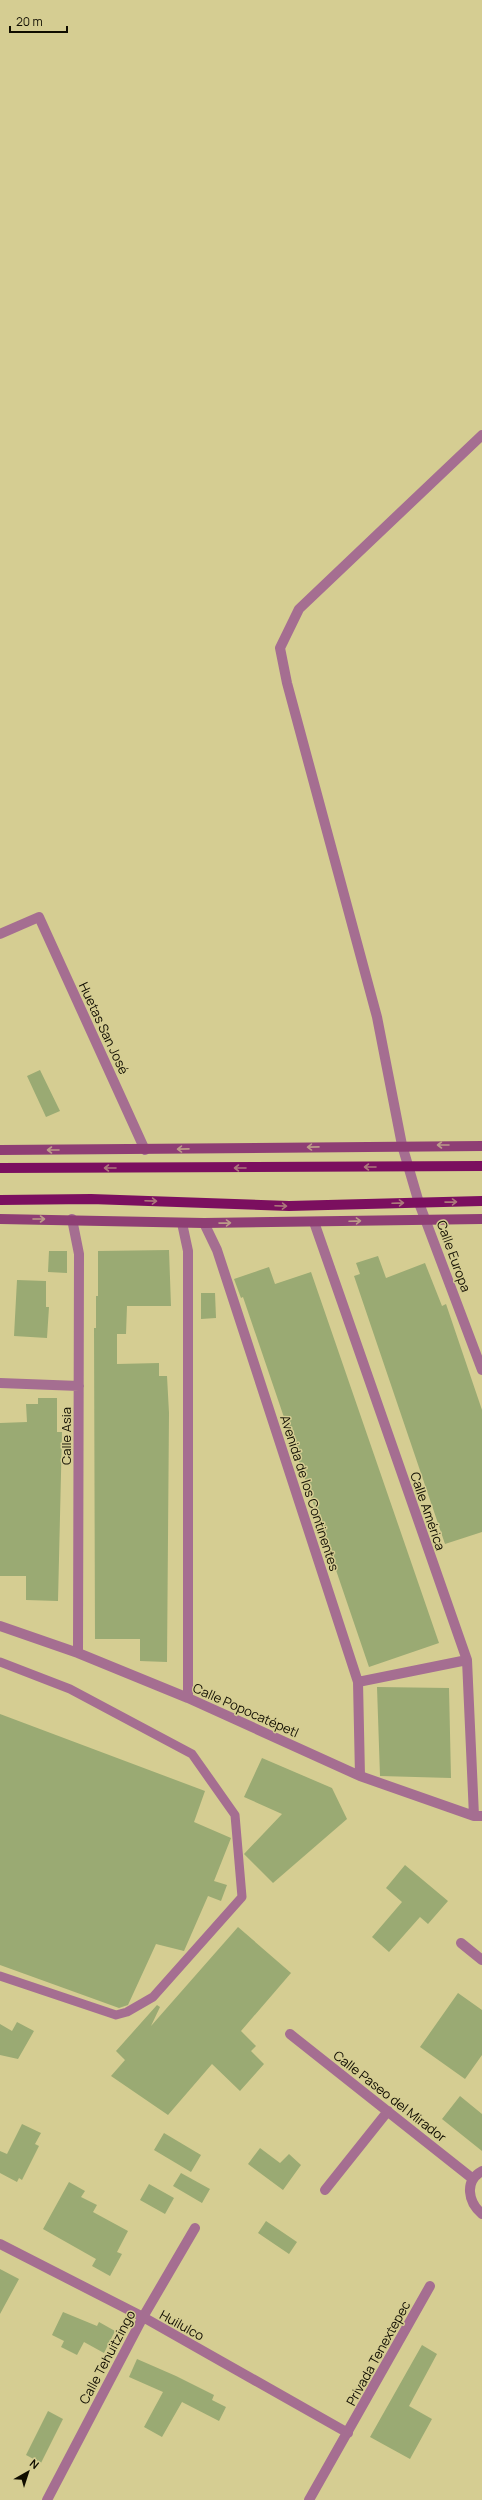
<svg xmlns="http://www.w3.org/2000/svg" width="482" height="2500" font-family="Manrope,sans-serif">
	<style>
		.building { fill: #9aaa73 }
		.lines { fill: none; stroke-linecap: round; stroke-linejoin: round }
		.lane { stroke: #a56e91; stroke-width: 9 }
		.street { stroke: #a56e91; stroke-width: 10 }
		.secondary { stroke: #8e3e74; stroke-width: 10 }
		.primary { stroke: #7b0f5f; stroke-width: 10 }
		.oneway { stroke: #bc9b88 }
		.oneway2 { stroke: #ac787b }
		.labels { text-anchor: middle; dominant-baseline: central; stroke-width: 3; stroke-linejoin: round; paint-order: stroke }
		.street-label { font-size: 13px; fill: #100d00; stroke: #d5cd92 }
	</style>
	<rect width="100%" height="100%" fill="#d5cd92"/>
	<path class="building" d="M 40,1070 L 60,1111 L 46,1117 L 27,1076 Z
		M 169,1250 L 171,1306 L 127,1306 L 126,1334 L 117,1334 L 117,1364 L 159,1363 L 159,1376 L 167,1376 L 169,1413 L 167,1662 L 140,1661 L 140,1639 L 95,1639 L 94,1328 L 96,1328 L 96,1296 L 98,1296 L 98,1251 Z
		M 49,1251 L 67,1251 L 67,1273 L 48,1272 Z
		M 378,1256 L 386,1278 L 425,1263 L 442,1306 L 446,1304 L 482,1410 L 482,1532 L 445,1544 L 354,1276 L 360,1274 L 356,1263 Z
		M 269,1267 L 275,1284 L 311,1272 L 439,1643 L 369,1667 L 243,1297 L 241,1298 L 234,1279 Z
		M 17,1280 L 46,1281 L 46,1307 L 49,1307 L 47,1338 L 14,1336 Z
		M 201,1293 L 215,1293 L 216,1318 L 201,1319 Z
		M 38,1398 L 57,1398 L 57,1432 L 62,1432 L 58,1601 L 26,1600 L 26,1576 L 0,1576 L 0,1423 L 27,1422 L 26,1404 L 38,1404 Z
		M 377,1687 L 449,1688 L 451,1778 L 380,1776 Z
		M 0,1714 L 205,1791 L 194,1822 L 231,1838 L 214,1881 L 227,1885 L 221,1901 L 208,1896 L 184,1951 L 156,1944 L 128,2005 L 119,2008 L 0,1965 Z
		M 262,1758 L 332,1788 L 347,1819 L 273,1883 L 244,1854 L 282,1814 L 244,1797 Z
		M 405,1865 L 448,1901 L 428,1924 L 420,1917 L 389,1952 L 372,1937 L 402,1902 L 386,1888 Z
		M 238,1927 L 291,1973 L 241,2031 L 256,2046 L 251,2051 L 264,2064 L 240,2091 L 212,2064 L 168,2115 L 111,2076 L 125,2060 L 116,2051 L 157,2005 L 160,2007 L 151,2026 Z
		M 458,1993 L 482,2010 L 482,2055 L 465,2079 L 420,2047 Z
		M 17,2022 L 34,2031 L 18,2059 L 0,2055 L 0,2024 L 12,2031 Z
		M 460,2096 L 482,2114 L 482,2151 L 442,2119 Z
		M 22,2124 L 41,2133 L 35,2144 L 39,2146 L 22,2180 L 19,2178 L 17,2182 L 0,2173 L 0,2151 L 7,2154 Z
		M 164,2133 L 201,2155 L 191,2172 L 154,2150 Z
		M 260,2148 L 280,2163 L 289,2154 L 301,2165 L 283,2190 L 248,2164 Z
		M 181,2173 L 210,2189 L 202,2203 L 173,2186 Z
		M 69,2182 L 85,2191 L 81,2197 L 97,2205 L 93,2212 L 128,2231 L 117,2252 L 122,2254 L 110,2276 L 92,2266 L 96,2259 L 43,2229 Z
		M 149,2184 L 174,2198 L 165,2214 L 140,2200 Z
		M 266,2221 L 297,2242 L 289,2254 L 258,2233 Z
		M 0,2269 L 19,2279 L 0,2314 Z
		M 63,2312 L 97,2326 L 99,2322 L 115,2331 L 104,2353 L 84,2342 L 77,2355 L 61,2347 L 64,2341 L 52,2335 Z
		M 422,2345 L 437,2354 L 409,2406 L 432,2419 L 410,2459 L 370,2437 Z
		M 137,2359 L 176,2376 L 214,2395 L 212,2400 L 226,2407 L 219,2421 L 182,2402 L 162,2437 L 144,2427 L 163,2392 L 129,2377 Z
		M 48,2411 L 63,2419 L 41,2463 L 26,2455 Z"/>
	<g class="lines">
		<path class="lane" d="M 0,1662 L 70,1689 L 192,1754 L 235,1815 L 242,1897 L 153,1997 L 127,2012 L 116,2015 L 0,1976"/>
		<path class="street" d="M 482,435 L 299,609 L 280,648 L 287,683 L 377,1017 L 402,1145 L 419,1203 L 482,1370
			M 0,934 L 39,917 L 145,1150
			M 72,1219 L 79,1254 L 78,1653
			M 314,1222 L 467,1660 L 474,1816
			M 182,1223 L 188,1251 L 188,1698
			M 204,1223 L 217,1250 L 358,1682 L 360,1776
			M 0,1383 L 79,1386
			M 0,1626 L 78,1653 L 188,1698 L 360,1776 L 474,1816 L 482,1816
			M 358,1682 L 467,1660
			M 461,1943 L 482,1960
			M 290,2034 L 473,2179
			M 482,2171 C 464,2181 468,2202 482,2214
			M 325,2190 L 388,2111
			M 0,2244 L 143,2317 L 348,2433
			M 47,2500 L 143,2317 L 195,2228
			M 309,2500 L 430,2286"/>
		<path class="secondary" d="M 0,1150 L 482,1146
			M 0,1219 L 204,1223 L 482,1219"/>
		<path class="primary" d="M 0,1168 L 482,1166
			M 0,1200 L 91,1199 L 289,1206 L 482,1201"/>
	</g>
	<defs><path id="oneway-shaft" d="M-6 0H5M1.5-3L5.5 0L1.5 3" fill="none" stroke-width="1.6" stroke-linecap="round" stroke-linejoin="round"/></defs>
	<g class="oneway">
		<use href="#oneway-shaft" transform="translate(443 1145) rotate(-180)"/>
		<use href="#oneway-shaft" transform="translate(313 1147) rotate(179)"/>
		<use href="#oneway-shaft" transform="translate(183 1149) rotate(179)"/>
		<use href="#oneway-shaft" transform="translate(53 1150) rotate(180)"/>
		<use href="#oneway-shaft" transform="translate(39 1219)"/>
		<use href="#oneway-shaft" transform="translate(355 1221) rotate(-2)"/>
		<use href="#oneway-shaft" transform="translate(225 1223) rotate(-1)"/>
	</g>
	<g class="oneway2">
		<use href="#oneway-shaft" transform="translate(370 1167) rotate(180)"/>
		<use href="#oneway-shaft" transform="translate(110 1168) rotate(180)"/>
		<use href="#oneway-shaft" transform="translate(240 1168) rotate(180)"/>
		<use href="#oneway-shaft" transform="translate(151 1201) rotate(2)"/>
		<use href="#oneway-shaft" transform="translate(451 1202) rotate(-1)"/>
		<use href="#oneway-shaft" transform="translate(398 1203) rotate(-2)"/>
		<use href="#oneway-shaft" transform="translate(281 1206) rotate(2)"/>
	</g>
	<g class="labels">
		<g class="street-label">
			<text transform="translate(104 1028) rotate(65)">Huetas San José</text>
			<text transform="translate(454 1256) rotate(70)">Calle Europa</text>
			<text transform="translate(66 1436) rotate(-90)">Calle Asia</text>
			<text transform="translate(310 1493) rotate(72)">Avenida de los Continentes</text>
			<text transform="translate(428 1511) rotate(71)">Calle América</text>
			<text transform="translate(246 1710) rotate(24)">Calle Popocatépetl</text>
			<text transform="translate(390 2096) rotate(38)">Calle Paseo del Mirador</text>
			<text transform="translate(182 2325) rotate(29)">Huilulco</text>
			<text transform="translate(378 2353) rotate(-61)">Privada Tenextepec</text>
			<text transform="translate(107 2357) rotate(-62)">Calle Tehuitzingo</text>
		</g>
	</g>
	<g transform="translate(28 2472) rotate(39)" stroke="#d5cd92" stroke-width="3" paint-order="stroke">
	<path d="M0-3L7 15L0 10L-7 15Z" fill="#100d00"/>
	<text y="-6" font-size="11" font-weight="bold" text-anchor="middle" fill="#100d00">N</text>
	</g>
	<path d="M10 26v6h57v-6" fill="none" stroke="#100d00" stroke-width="2"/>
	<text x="16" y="26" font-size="12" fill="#100d00" stroke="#d5cd92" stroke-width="3" paint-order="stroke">20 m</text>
</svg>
